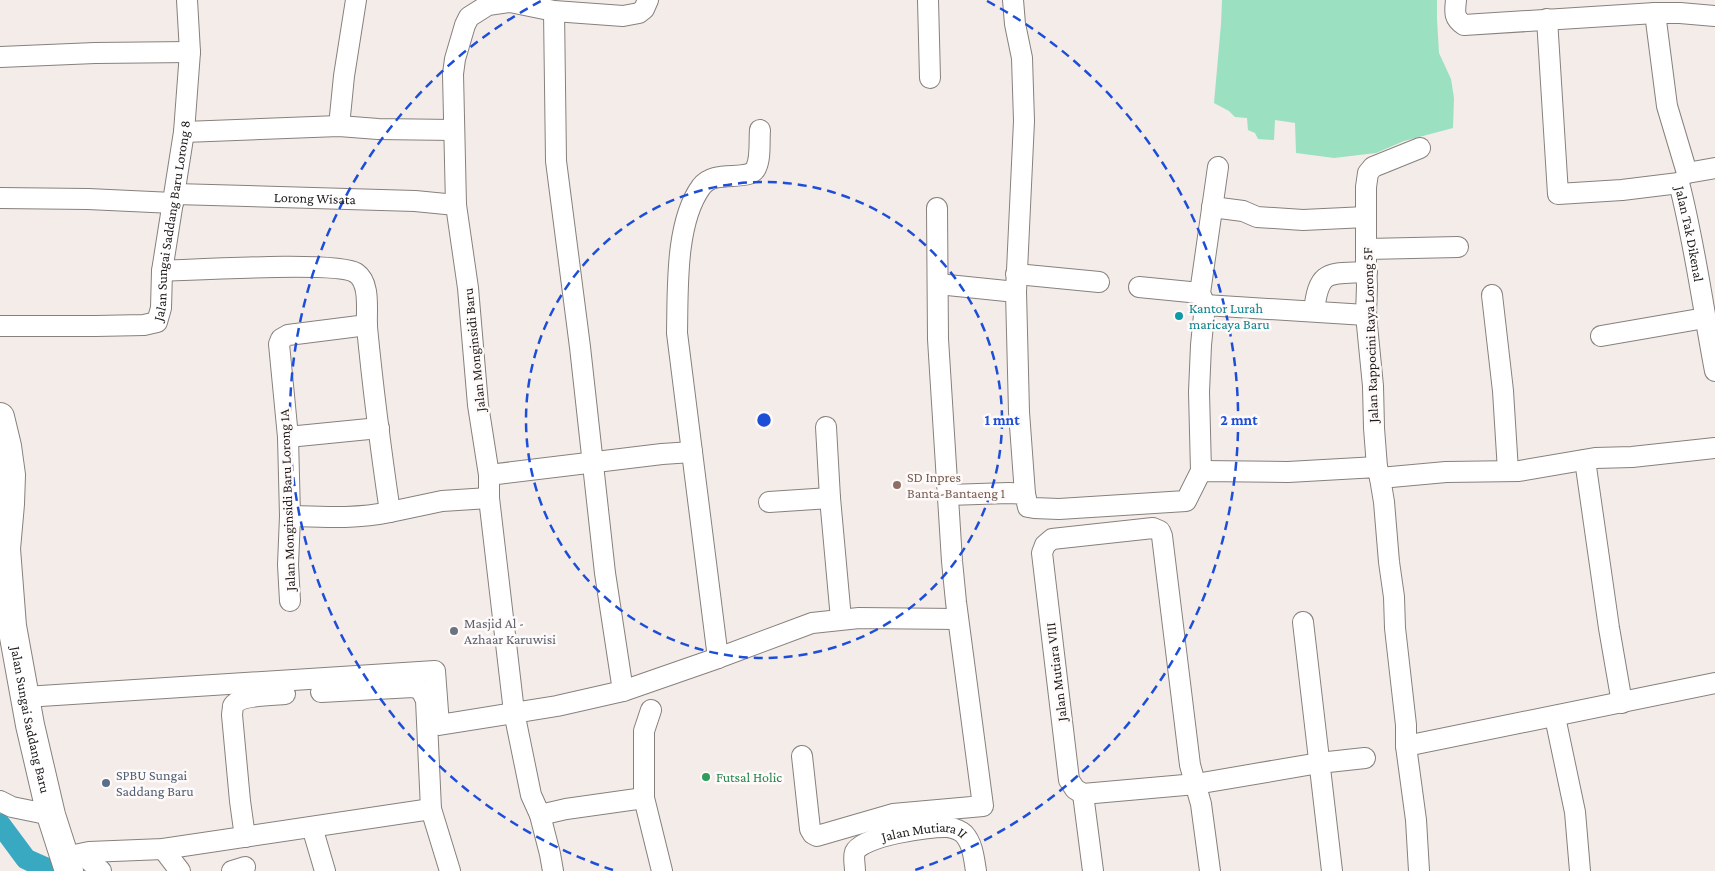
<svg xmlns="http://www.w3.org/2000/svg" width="1715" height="871" font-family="'Crimson Pro',serif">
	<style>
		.green { fill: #9be0c1 }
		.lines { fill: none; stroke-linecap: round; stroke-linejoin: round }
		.canal { stroke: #38a9c1; stroke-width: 21 }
		.minor-casing { stroke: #87807d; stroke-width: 22 }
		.secondary-casing { stroke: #87807d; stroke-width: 30 }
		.minor { stroke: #fff; stroke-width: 20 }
		.secondary { stroke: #fff; stroke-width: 28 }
		.ring { fill: none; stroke: #1d4ed8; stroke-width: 2.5; stroke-dasharray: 9 6 }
		.culture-dot { fill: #0f9aa8; stroke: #fefaf9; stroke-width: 2 }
		.education-dot { fill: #8d6e63; stroke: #fefaf9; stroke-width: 2 }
		.worship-dot { fill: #6b7280; stroke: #fefaf9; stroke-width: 2 }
		.leisure-dot { fill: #2e9e5b; stroke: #fefaf9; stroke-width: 2 }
		.service-dot { fill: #5c6f8a; stroke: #fefaf9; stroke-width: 2 }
		.labels { text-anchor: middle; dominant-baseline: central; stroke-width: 5; stroke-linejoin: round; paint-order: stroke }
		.street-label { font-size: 14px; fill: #1f1c1b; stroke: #fefaf9 }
		.culture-label { font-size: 14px; fill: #0d838f; stroke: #fefaf9; text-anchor: start }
		.education-label { font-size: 14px; fill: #785e54; stroke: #fefaf9; text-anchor: start }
		.worship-label { font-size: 14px; fill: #5b616d; stroke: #fefaf9; text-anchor: start }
		.service-label { font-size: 14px; fill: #4e5e75; stroke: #fefaf9; text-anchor: start }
		.leisure-label { font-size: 14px; fill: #27864d; stroke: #fefaf9; text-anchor: start }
		.centre { fill: #1d4ed8; stroke: #fefaf9; stroke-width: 2.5 }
		.ring-label { font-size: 15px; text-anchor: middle; font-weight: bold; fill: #1d4ed8; stroke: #fefaf9; stroke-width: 5; stroke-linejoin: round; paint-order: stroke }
	</style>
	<rect width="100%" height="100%" fill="#f4ece9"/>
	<path class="green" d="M 1222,0 L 1437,0 L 1437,19 L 1439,53 L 1451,79 L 1454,98 L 1453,128 L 1404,141 L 1376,153 L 1334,158 L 1296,153 L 1295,123 L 1275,120 L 1274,140 L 1258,139 L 1255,133 L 1248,130 L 1247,118 L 1235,117 L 1229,111 L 1214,103 L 1221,24 Z"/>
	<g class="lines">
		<path class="canal" d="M 0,824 L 26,859 L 53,871"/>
		<defs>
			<g id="minor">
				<path d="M 928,0 L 930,78"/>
				<path d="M 1456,0 C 1455,11 1453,18 1464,25 L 1655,13 L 1680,13 L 1715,16"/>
				<path d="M 554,11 L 556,161 L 580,347 L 605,573 L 623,691"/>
				<path d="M 1655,13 L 1667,106 L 1687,173"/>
				<path d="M 1547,19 L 1558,194 L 1622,190 L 1679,183"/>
				<path d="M 0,57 L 95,53 L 190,52"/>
				<path d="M 339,126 L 344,76 L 356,0"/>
				<path d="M 184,132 L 339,126 L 378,129 L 453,130"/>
				<path d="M 1687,173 L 1715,168"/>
				<path id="s1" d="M 1679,183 C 1695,245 1703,308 1715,371"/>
				<path id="s2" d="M 175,194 L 415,201 L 456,205"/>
				<path d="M 0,198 L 88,199 L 173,203"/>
				<path d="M 1212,207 L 1243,211 L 1257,217 L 1303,220 L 1366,217"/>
				<path d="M 1367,249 L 1458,247"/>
				<path d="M 162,271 C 193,270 338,261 356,273 C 371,283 366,311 367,327 C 373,389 381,451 390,512 L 442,501 L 489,498"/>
				<path d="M 1016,274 L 1099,282"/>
				<path d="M 938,284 L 1016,292 L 1024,121 L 1022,58 L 1015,24 L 1013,0"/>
				<path d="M 1139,287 L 1200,293"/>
				<path d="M 1016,292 L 1019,412 L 1025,494"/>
				<path d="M 1492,295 L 1503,391 L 1508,471"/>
				<path d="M 1205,305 L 1366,315"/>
				<path d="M 1314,311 C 1319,268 1329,274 1367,272"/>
				<path id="s3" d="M 0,326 L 96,326 L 144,325 L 157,322 L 161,308 L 162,271 L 184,132 L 190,52 L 187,0"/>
				<path d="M 1601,336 L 1705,318"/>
				<path d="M 826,427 L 830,498 L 841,619"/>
				<path d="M 288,437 L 379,428"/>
				<path d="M 1585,460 L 1609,628 L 1622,703"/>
				<path d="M 1377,467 L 1374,428 L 1373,386 L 1366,315 L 1367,286 L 1366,263 L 1366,187 L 1368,173 L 1373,167 L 1420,148"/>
				<path d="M 1201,471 L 1199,392 L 1201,345 L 1205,305 L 1200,293 L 1218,167"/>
				<path d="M 489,475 L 662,454 L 692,452"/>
				<path d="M 1380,478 L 1384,502 L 1389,562 L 1394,597 L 1395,628 L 1406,725 L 1406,746 L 1416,820 L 1419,871"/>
				<path d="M 948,495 L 1009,493 L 1025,494 L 1028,507 L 1034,508 L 1059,509 L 1186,501 L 1201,471 L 1288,472 L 1377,467 L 1380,478 L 1446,472 L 1519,471 L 1595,458 L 1632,457 L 1715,448"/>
				<path d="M 769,502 L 830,498"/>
				<path d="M 290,516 C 324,517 357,519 390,512"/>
				<path d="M 290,601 L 288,565 L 290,516 L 288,437 L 279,344 L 281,339 L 288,335 L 367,325"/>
				<path d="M 1303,622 L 1332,871"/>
				<path d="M 718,658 L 677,333 C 678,290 675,223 701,187 C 714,168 749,183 756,168 C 761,158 759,142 760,130"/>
				<path d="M 321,692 L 413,687 L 419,689 L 422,692 L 426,700 L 431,809 L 450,871"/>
				<path d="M 25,697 L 435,671 L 439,725 L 557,706 L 623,691 L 718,658 L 812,623 L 859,618 L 958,619"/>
				<path d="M 651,710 L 644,731 L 644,798 L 662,871"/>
				<path d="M 1555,717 L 1575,812 L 1580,871"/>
				<path d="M 1406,746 L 1715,683"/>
				<path d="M 802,756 L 810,829 L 813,834 L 817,836 L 893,814 L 983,806 L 956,602 L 952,561 L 938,339 L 937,208"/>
				<path d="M 1083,794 L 1075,789 L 1069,780 L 1042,553 L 1045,545 L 1052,539 L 1153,528 L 1160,531 L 1162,536 L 1190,765 L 1201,804 L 1210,871"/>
				<path d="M 1083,794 L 1196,784 L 1319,763 L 1365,758"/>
				<path d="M 1083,794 L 1093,871"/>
				<path d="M 0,801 L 12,807 L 51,815"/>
				<path d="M 540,815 L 566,809 L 644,798"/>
				<path d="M 312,827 L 325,871"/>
				<path d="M 245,837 L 240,801 L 232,715 C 232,714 233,707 233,706 C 239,695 273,695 285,694"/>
				<path d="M 163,849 L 180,871"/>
				<path d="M 82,854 L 101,871"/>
				<path d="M 65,857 L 89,852 L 163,849 L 431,809"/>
				<path d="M 232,871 L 245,867"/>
				<path d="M 553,871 L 550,854 L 540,815 L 531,795 L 514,712 L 489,498 L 489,475 L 478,405 L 468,288 L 456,205 L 453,74 L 455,59 L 465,25 L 469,17 L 488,5 L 510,2 L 554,11 L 623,16 L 639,13 L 644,9 L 648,0"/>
				<path id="s4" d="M 855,871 C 855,865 853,857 855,852 C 862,836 930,826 947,827 C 953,828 960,830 964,834 C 973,844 974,859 976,871"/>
			</g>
			<g id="secondary">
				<path id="s5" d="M 0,417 L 7,446 L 11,475 L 10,504 L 6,549 L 12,626 L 30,725 L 51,815 L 69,871"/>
			</g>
		</defs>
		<use href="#minor" class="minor-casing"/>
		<use href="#secondary" class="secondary-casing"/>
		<use href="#minor" class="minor"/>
		<use href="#secondary" class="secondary"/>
	</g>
	<g class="ring">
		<circle cx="764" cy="420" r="238"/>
		<path d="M613 870A475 475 0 0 1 541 1M987 1A475 475 0 0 1 915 870"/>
	</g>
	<circle class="culture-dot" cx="1179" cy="316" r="5"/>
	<circle class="education-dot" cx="897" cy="485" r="5"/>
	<circle class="worship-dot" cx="454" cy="631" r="5"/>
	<circle class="leisure-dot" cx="706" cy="777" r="5"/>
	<circle class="service-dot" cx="106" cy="783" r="5"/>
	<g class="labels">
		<g class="street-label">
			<text stroke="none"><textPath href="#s2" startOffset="140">Lorong Wisata</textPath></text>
			<text stroke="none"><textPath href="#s3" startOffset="260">Jalan Sungai Saddang Baru Lorong 8</textPath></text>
			<text stroke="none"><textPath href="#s1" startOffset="52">Jalan Tak Dikenal</textPath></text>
			<text transform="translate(1370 335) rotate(-92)">Jalan Rappocini Raya Lorong 5F</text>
			<text transform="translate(474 350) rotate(-96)">Jalan Monginsidi Baru</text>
			<text transform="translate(287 500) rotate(-92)">Jalan Monginsidi Baru Lorong 1A</text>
			<text transform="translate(1056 672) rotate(-97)">Jalan Mutiara VIII</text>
			<text stroke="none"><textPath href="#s5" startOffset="306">Jalan Sungai Saddang Baru</textPath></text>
			<text stroke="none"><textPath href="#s4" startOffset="94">Jalan Mutiara II</textPath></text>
		</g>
		<g class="culture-label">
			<text x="1189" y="308">Kantor Lurah<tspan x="1189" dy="16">maricaya Baru</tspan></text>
		</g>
		<g class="education-label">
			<text x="907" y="477">SD Inpres<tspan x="907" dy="16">Banta-Bantaeng 1</tspan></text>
		</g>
		<g class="worship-label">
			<text x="464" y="623">Masjid Al -<tspan x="464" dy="16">Azhaar Karuwisi</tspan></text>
		</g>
		<g class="service-label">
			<text x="116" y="775">SPBU Sungai<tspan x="116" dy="16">Saddang Baru</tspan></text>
		</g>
		<g class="leisure-label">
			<text x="716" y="777">Futsal Holic</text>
		</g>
	</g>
	<circle cx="764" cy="420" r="8" class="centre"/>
	<g class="ring-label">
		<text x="1002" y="425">1 mnt</text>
		<text x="1239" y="425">2 mnt</text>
	</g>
</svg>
